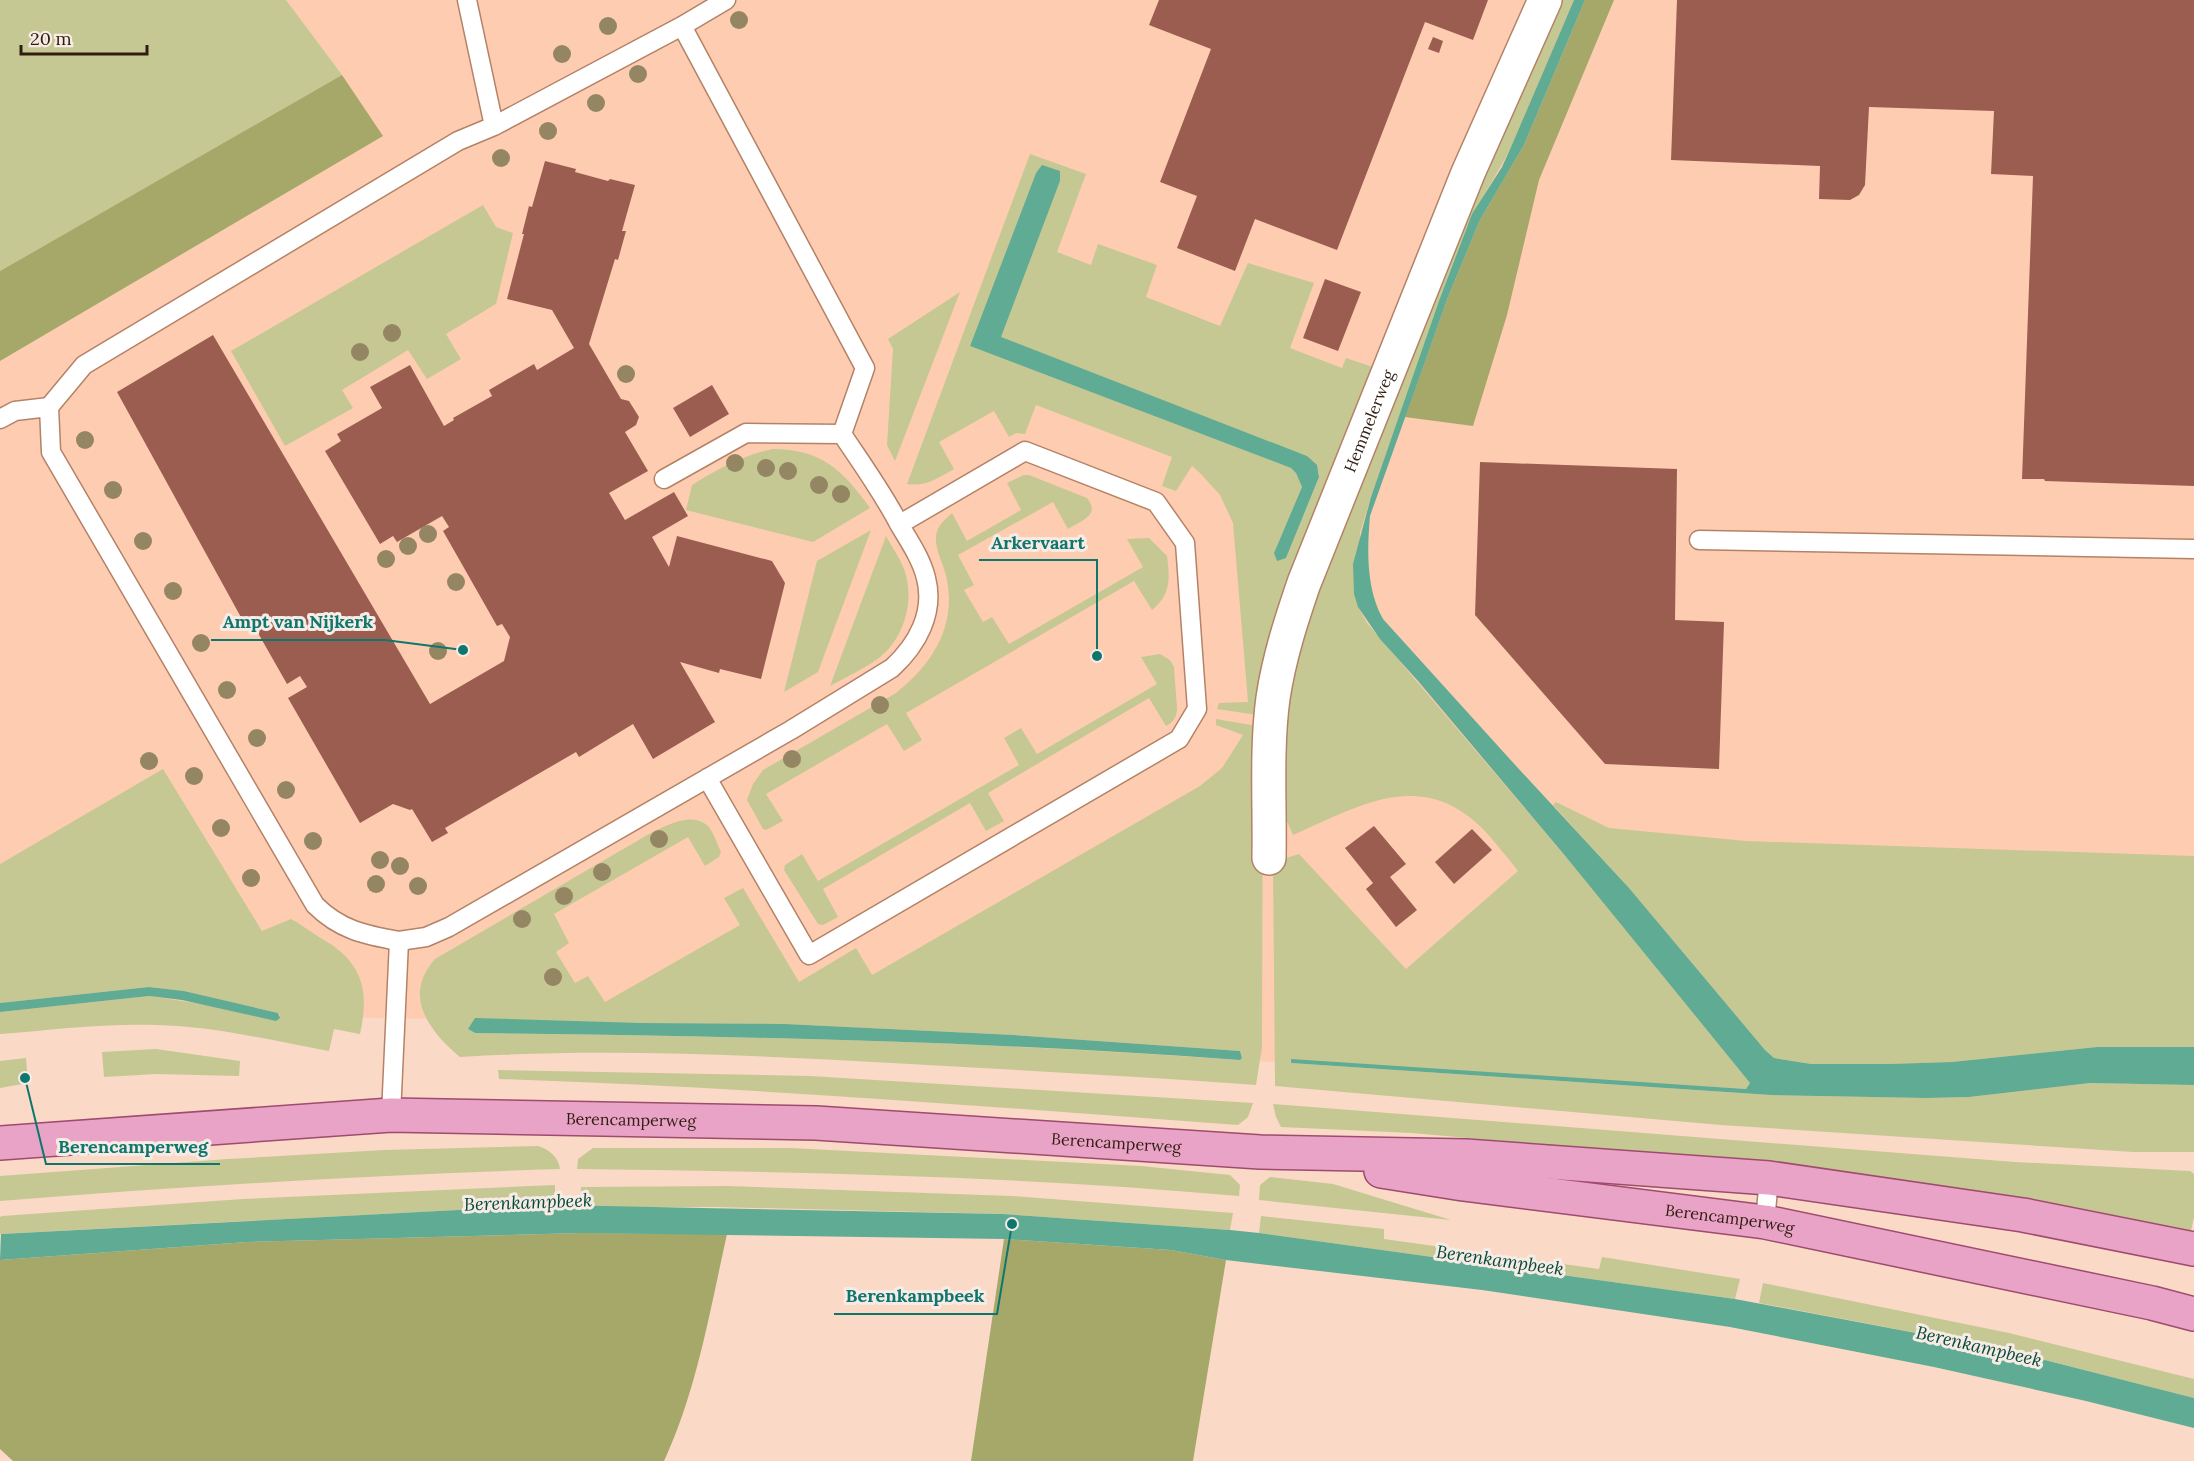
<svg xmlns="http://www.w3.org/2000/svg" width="2194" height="1461" font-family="Lora,serif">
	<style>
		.built { fill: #fecdb1 }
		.green { fill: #c5c893; fill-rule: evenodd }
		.forest { fill: #a5a869 }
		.water { fill: #5fab93 }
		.building { fill: #9c5d51 }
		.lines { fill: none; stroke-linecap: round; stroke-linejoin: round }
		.lane-casing { stroke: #b48266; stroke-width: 21 }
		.street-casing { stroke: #b48266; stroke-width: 36 }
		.primary-casing { stroke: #9e4b6e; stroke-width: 36 }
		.lane { stroke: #fff; stroke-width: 18 }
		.street { stroke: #fff; stroke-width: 33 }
		.primary { stroke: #e9a3c6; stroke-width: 33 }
		.tree { fill: #958663 }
		.labels { text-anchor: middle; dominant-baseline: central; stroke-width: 6; stroke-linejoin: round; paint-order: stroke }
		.street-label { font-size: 16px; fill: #301c10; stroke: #f7ebe5 }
		.water-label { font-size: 18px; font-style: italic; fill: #064a3a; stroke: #f7ebe5 }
		.leader { fill: none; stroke: #0f766e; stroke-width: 2 }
		.callout-dot { fill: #0f766e; stroke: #f7ebe5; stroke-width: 2 }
		.callout-label { font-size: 18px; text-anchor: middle; font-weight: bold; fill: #0f766e; stroke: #f7ebe5; stroke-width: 6; stroke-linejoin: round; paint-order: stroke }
	</style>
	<rect width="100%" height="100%" fill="#fad9c7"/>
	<path class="built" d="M 232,0 L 2194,0 L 2194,1125 L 1354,1067 L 640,1023 L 0,1011 L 0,302 Z"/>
	<path class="green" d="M 0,0 L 286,0 L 342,75 L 0,271 Z
		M 1556,0 L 1574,0 L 1511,147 C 1497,176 1477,202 1465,232 L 1371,497 L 1360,533 L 1358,607 L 1367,623 L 1562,852 L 1750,1083 L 1746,1089 L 1290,1061 L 1291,1063 L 1771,1095 L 1926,1098 L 1969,1097 L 2090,1083 L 2194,1085 L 2194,1152 L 2133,1152 L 1721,1125 L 1275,1086 L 1273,862 L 1299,854 L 1406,969 L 1518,871 C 1507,857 1495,842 1483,829 C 1421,767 1359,806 1293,835 L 1282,810 L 1291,647 Z
		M 1030,154 L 1086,174 L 1057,252 L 1091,265 L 1098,244 L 1157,265 L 1146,297 L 1220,326 L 1248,263 L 1314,283 L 1290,348 L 1342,368 L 1346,358 L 1379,369 L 1264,716 L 1217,709 L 1219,703 L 1248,702 L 1233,523 L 1220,495 L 1200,473 L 1192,466 L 1176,491 L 1162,486 L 1172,457 L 1036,405 L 1025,434 L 1016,433 L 1009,437 L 994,411 L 939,442 L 954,469 C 938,478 926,487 907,484 ZM 1036,173 L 1060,181 L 1000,337 L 1307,456 L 1319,473 L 1319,477 L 1286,558 L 1274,553 L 1302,487 L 1296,473 L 1291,468 L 970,346 Z
		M 483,205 L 496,227 L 513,233 L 496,304 L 446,334 L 461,359 L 427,379 L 408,350 L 342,390 L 353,408 L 285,446 L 231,351 Z
		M 960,292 L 895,461 L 887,445 L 893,349 L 888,339 Z
		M 773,449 C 821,449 843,470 870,508 L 813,542 L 686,510 L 692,485 C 718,469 743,455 773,449 Z
		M 1024,475 L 1029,475 L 1087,498 C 1101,515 1081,521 1068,529 L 1053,502 L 958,555 L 974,585 L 964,590 L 983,622 L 992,617 L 1009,644 L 1143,567 L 1127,539 L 1149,538 L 1167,556 C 1170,578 1171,595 1152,610 L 1134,581 L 906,713 L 922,740 L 904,751 L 887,724 L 766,794 L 783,821 L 766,830 L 763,829 L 747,800 L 753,784 L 763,770 L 896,693 C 934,663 959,622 945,572 C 941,559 933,544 937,531 C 940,523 946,519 952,513 L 967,541 L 1021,510 L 1007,483 Z
		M 871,530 L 818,672 L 784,692 L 817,561 Z
		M 886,536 C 892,547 900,558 904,569 C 915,599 905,638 879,658 C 864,669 846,677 830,686 Z
		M 1160,654 L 1170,660 L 1174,667 L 1177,708 C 1177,716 1174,722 1166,726 L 1149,698 L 988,793 L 1004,821 L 986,831 L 970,803 L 823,889 L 838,917 L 823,925 L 818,924 L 784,870 L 785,865 L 802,854 L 818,881 L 1019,765 L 1004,738 L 1021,728 L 1037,754 L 1157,684 L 1141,657 Z
		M 1216,719 L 1263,727 L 1262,1047 L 1256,1085 C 1135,1076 1013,1070 892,1063 C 749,1055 604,1048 460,1057 C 429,1031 402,996 435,959 L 649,834 C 664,827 687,813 704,823 C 713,828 717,844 721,852 L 719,857 L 705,866 L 688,837 L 554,914 L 569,943 L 556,952 L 575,983 L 588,976 L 605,1002 L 740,925 L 724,898 L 743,888 L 799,982 L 856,948 L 872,975 L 1200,786 L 1222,768 L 1243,735 L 1216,725 ZM 640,1023 L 785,1024 L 1014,1035 L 1240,1051 L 1242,1058 L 1239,1060 C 985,1041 730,1036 475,1033 L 468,1029 Z
		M 163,769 L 262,931 L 291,919 C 301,924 309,931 319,937 C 362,961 370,988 360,1034 L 334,1029 L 329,1051 C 273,1041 214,1026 156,1025 C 105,1023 51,1030 0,1034 L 0,1012 L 149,996 L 281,1016 L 278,1013 L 184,991 L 149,987 L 0,1003 L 0,864 Z
		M 1556,802 L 1609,828 L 1746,841 L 2194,856 L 2194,1047 L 2097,1047 L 1952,1062 L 1889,1064 L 1811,1064 L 1774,1058 L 1765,1050 L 1629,888 L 1553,805 Z
		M 156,1049 L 240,1061 L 239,1076 L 156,1074 L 104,1077 L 102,1052 Z
		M 26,1058 L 28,1083 L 0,1088 L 0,1061 Z
		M 498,1070 L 810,1076 L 1253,1103 L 1248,1117 L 1238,1125 C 992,1107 746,1087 499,1079 Z
		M 1273,1104 L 2015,1162 L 2190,1171 L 2194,1174 L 2194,1217 L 2191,1231 L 2187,1232 L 1612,1151 L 1412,1133 L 1281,1127 L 1276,1117 Z
		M 538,1146 C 549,1149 559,1158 560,1169 C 373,1175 187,1186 0,1201 L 0,1176 L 228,1159 L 384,1150 Z
		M 593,1148 L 790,1148 L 1141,1166 L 1230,1175 L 1240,1185 L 1239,1196 C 1019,1176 798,1172 577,1169 L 578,1159 Z
		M 1270,1177 L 1333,1184 L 1451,1220 L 1259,1200 L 1260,1185 Z
		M 555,1185 L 555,1205 L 0,1234 L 0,1217 L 2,1216 L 243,1199 Z
		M 728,1186 L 1012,1196 L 1233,1213 L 1230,1230 L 1003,1214 L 717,1207 L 580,1207 L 581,1187 Z
		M 1261,1216 L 1384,1229 L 1384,1239 L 1599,1269 L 1602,1257 L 1740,1279 L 1735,1299 L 1259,1233 Z
		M 1763,1283 L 2009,1333 L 2194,1379 L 2194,1398 L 2006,1350 L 1759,1303 Z"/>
	<path class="forest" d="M 1585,0 L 1614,0 L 1539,180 L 1507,315 L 1473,426 L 1405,417 L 1448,297 L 1480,220 L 1524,145 Z
		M 342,75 L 383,136 L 0,361 L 0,271 Z
		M 580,1233 L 727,1234 C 710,1310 697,1390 664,1461 L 13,1461 L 0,1449 L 0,1260 L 247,1242 Z
		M 1004,1239 L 1171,1250 L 1226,1260 L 1193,1461 L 971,1461 Z"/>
	<path class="water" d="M 1574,0 L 1585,0 L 1524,145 L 1480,220 L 1448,297 L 1370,516 C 1367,550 1366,589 1383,619 L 1517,767 L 1629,888 L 1765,1050 L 1774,1058 L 1811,1064 L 1889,1064 L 1952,1062 L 2097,1047 L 2194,1047 L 2194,1085 L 2090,1083 L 1969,1097 L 1926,1098 L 1771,1095 L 1291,1063 L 1291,1059 L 1746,1089 L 1750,1083 L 1562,852 L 1418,681 L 1380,639 L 1358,607 L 1354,594 L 1353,564 L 1371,497 L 1439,301 L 1472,214 L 1502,167 L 1511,147 Z
		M 1042,165 L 1060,171 L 1060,181 L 1001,337 L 1307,456 L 1317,465 L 1319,477 L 1286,558 L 1277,561 L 1274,553 L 1302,487 L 1296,473 L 1291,468 L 970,346 L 1036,173 Z
		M 149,987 L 184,991 L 278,1013 L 280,1018 L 276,1021 L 182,1000 L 149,996 L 0,1012 L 0,1003 Z
		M 475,1018 L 640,1023 L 785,1024 L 1014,1035 L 1240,1051 L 1242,1058 L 1240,1060 C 985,1041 730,1036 475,1033 L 468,1029 Z
		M 555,1205 L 1003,1214 L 1230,1230 L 1259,1233 L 1735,1299 L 2006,1350 L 2194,1398 L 2194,1428 L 2086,1401 L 1934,1367 L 1730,1327 L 1482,1290 L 1226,1260 L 1171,1250 L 1004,1239 L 580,1233 L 247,1242 L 0,1260 L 1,1234 Z"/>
	<path class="building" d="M 1159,0 L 1488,0 L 1473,40 L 1425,22 L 1337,250 L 1255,219 L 1235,271 L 1177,248 L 1197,196 L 1160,182 L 1211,49 L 1149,25 Z
		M 1677,0 L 2194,0 L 2194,486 L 2045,481 L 2044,479 L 2022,479 L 2033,176 L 1991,174 L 1994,111 L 1869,107 L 1865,185 L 1859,195 L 1850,200 L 1819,199 L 1820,166 L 1671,160 Z
		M 1433,37 L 1443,41 L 1439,53 L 1428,49 Z
		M 545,161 L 576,169 L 575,172 L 608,181 L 610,179 L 635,185 L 622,231 L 626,231 L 618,260 L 615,259 L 589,344 L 621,399 L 629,401 L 639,417 L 636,425 L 625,432 L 648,471 L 609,493 L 625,520 L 674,492 L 688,516 L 652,537 L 669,567 L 677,536 L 772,561 L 785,583 L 761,679 L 720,669 L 719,673 L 680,662 L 715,722 L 653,759 L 633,724 L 579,757 L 576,752 L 445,828 L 448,833 L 432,842 L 412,809 L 410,810 L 393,804 L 360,823 L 288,698 L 307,687 L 300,676 L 287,684 L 254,626 L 248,630 L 117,392 L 213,335 L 430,704 L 504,661 L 510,637 L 502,624 L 497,626 L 443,531 L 449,527 L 442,516 L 397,542 L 393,536 L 380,544 L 325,451 L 341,441 L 337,434 L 382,408 L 370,387 L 410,365 L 444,426 L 454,420 L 453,418 L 492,396 L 489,390 L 534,364 L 537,370 L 574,348 L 552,310 L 507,299 L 524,234 L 522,234 L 529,206 L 532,207 Z
		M 1325,279 L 1361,292 L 1338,351 L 1303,338 Z
		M 712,385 L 729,414 L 690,437 L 673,408 Z
		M 1480,462 L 1677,469 L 1675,620 L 1724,622 L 1719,769 L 1605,764 L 1475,615 Z
		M 1374,826 L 1406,864 L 1390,877 L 1417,910 L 1396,927 L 1366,889 L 1373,883 L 1345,848 Z
		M 1472,829 L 1492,850 L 1454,884 L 1435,862 Z"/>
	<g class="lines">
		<defs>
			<path id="lane" d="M 467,0 L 494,126
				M 682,26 L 726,0
				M 0,419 L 15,411 L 49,407
				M 664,479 L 746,433 L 842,434
				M 1699,540 L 2194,549
				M 707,778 L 809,955 L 1179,739 L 1197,709 L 1185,543 L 1156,502 L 1025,451 L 900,524
				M 391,1115 L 399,941 L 426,937 L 449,927 L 791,730 L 892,668 C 917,645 935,613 926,578 C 921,558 909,541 899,524 C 883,493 862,464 842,434 L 865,368 L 682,26 L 494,126 L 458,141 L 84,365 L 49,407 L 51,452 L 315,905 C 340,930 365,935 399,941
				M 1765,1222 L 1769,1178"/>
			<g id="street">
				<path id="s1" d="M 1269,858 C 1270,806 1266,749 1273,698 C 1279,658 1291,621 1304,583 L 1468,173 L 1545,0"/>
			</g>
			<g id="primary">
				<path id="s2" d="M 0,1143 L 391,1115 L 816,1123 L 1260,1152 L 1466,1156 L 1769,1178 L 2023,1215 L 2194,1249"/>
				<path id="s3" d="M 1381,1171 L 1463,1184 L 1765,1222 L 2152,1303 L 2194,1314"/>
			</g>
		</defs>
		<use href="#lane" class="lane-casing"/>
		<use href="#street" class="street-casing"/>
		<use href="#primary" class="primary-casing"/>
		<use href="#lane" class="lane"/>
		<use href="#street" class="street"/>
		<use href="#primary" class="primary"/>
	</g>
	<g class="tree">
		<circle cx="739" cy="20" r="9"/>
		<circle cx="608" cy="26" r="9"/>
		<circle cx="562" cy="54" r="9"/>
		<circle cx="638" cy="74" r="9"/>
		<circle cx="596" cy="103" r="9"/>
		<circle cx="548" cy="131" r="9"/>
		<circle cx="501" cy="158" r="9"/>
		<circle cx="392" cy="333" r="9"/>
		<circle cx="360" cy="352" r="9"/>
		<circle cx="626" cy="374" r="9"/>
		<circle cx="85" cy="440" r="9"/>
		<circle cx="735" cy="463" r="9"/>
		<circle cx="766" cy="468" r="9"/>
		<circle cx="788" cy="471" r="9"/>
		<circle cx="819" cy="485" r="9"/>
		<circle cx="113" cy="490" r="9"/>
		<circle cx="841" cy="494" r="9"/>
		<circle cx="428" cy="534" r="9"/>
		<circle cx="143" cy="541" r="9"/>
		<circle cx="408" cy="546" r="9"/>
		<circle cx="386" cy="559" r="9"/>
		<circle cx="456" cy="582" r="9"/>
		<circle cx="173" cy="591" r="9"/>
		<circle cx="201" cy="643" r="9"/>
		<circle cx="438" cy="651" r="9"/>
		<circle cx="227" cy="690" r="9"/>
		<circle cx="880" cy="705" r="9"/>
		<circle cx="257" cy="738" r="9"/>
		<circle cx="792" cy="759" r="9"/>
		<circle cx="149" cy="761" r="9"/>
		<circle cx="194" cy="776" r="9"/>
		<circle cx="286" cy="790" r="9"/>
		<circle cx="221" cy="828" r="9"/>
		<circle cx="659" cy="839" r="9"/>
		<circle cx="313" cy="841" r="9"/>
		<circle cx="380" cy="860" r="9"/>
		<circle cx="400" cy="866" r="9"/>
		<circle cx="602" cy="872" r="9"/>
		<circle cx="251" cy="878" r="9"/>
		<circle cx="376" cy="884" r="9"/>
		<circle cx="418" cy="886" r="9"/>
		<circle cx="564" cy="896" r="9"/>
		<circle cx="522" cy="919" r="9"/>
		<circle cx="553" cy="977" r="9"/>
	</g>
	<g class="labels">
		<g class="street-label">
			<text stroke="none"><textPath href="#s1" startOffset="454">Hemmelerweg</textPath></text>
			<text stroke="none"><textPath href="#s2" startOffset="632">Berencamperweg</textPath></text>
			<text stroke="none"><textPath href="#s2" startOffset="1118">Berencamperweg</textPath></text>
			<text stroke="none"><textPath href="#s3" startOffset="352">Berencamperweg</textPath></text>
		</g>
		<g class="water-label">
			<text transform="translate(528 1202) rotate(-2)">Berenkampbeek</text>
			<text transform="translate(1500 1260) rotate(8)">Berenkampbeek</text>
			<text transform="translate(1979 1346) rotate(13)">Berenkampbeek</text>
		</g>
	</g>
	<path class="leader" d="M1097 656L1097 560H979M463 650L385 640H211M25 1078L46 1164H220M1012 1224L997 1314H834"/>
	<g class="callout-dot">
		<circle cx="1097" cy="656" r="6"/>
		<circle cx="463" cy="650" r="6"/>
		<circle cx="25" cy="1078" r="6"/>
		<circle cx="1012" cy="1224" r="6"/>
	</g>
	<g class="callout-label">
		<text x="1038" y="549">Arkervaart</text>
		<text x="298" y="628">Ampt van Nijkerk</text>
		<text x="133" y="1153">Berencamperweg</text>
		<text x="915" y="1302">Berenkampbeek</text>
	</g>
	<path d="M21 45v9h126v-9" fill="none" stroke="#301c10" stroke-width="3"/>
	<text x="30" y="45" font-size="18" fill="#301c10" stroke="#f7ebe5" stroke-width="4.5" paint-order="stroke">20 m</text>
</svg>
